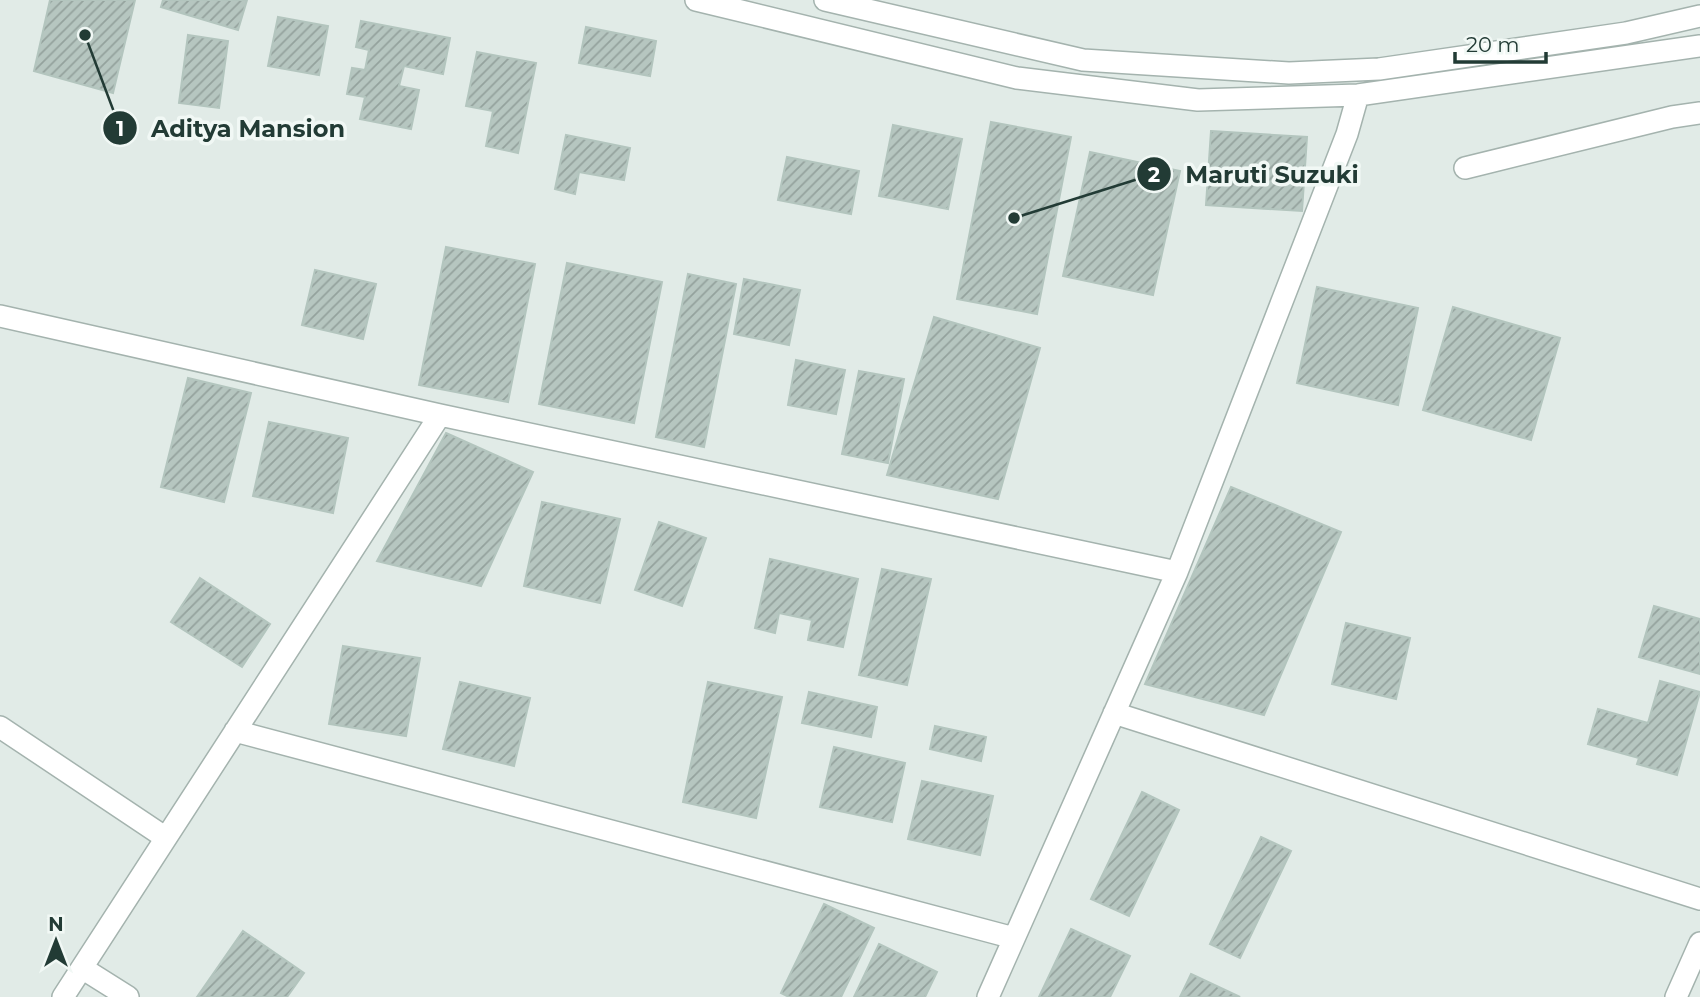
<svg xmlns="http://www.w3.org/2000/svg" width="1700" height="997" font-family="Montserrat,sans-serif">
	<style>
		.building { fill: url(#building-hatch); stroke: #b3c5be; stroke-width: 2 }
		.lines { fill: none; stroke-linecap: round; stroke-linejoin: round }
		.minor-casing { stroke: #a4b3ae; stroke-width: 24 }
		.minor { stroke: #fff; stroke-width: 21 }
		.leader { fill: none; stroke: #223b35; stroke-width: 2.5 }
		.callout-dot { fill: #223b35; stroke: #f1f8f5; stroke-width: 2.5 }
		.mark-label { font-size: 21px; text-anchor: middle; font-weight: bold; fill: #fff }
		.callout-label { font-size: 24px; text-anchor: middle; font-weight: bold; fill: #223b35; stroke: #f1f8f5; stroke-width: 7; stroke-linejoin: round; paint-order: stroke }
	</style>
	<defs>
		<pattern id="building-hatch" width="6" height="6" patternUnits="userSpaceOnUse" patternTransform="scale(1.75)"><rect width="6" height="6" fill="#b6c6c0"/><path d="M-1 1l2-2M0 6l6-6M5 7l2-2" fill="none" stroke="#94a29d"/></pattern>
	</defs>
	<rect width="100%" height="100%" fill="#e1ebe7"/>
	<path class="building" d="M 50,0 L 135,0 L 113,93 L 34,71 Z
		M 163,0 L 247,0 L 238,30 L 161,7 Z
		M 278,17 L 328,26 L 319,75 L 268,66 Z
		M 361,21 L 450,38 L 443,74 L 404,66 L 399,86 L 419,90 L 411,129 L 360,119 L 365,97 L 347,94 L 352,68 L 365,70 L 369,50 L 356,47 Z
		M 586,27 L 656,41 L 650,76 L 579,63 Z
		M 188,35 L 228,41 L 219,108 L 179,103 Z
		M 477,52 L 536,63 L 518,153 L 486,146 L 493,111 L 466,106 Z
		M 991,122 L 1071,137 L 1037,314 L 957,299 Z
		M 893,125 L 962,139 L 948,209 L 879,196 Z
		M 1211,131 L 1307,137 L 1302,211 L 1206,205 Z
		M 566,135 L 630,148 L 624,180 L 579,172 L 575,194 L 555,189 Z
		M 1090,152 L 1180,171 L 1153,295 L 1063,276 Z
		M 787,157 L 859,171 L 851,214 L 778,200 Z
		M 446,247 L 535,264 L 508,402 L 419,385 Z
		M 567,263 L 662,282 L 634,423 L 539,404 Z
		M 315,270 L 376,284 L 363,339 L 302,325 Z
		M 688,274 L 736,284 L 704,447 L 656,437 Z
		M 744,279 L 800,290 L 789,345 L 734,334 Z
		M 1317,287 L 1418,308 L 1398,405 L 1297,383 Z
		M 1453,307 L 1560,338 L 1531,440 L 1423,410 Z
		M 934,317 L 1040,348 L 998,499 L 887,475 Z
		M 796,360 L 845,370 L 836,414 L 788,405 Z
		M 859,371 L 904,379 L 888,463 L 842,454 Z
		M 188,378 L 251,393 L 224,502 L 161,487 Z
		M 269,422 L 348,438 L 333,513 L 253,496 Z
		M 446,433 L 533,472 L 481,586 L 377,561 Z
		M 1231,487 L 1341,532 L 1264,715 L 1145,684 Z
		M 542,502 L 620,519 L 600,603 L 524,586 Z
		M 659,522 L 706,538 L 682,606 L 635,590 Z
		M 770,559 L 858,579 L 843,647 L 808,640 L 812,620 L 779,613 L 775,633 L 755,628 Z
		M 882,569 L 931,579 L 907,685 L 859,675 Z
		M 200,578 L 270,624 L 242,667 L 171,622 Z
		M 1654,606 L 1700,619 L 1700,674 L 1639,657 Z
		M 1346,623 L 1410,638 L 1396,699 L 1332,684 Z
		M 343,646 L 420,658 L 406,736 L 329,724 Z
		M 1660,681 L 1700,692 L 1677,775 L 1637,764 L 1639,758 L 1588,744 L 1598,709 L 1648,723 Z
		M 460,682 L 530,698 L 514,766 L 443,749 Z
		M 708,682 L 782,697 L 756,818 L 683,802 Z
		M 809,692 L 877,707 L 871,737 L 802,723 Z
		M 935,726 L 986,737 L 981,761 L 930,749 Z
		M 834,747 L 905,763 L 892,822 L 820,807 Z
		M 922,781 L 993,796 L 980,855 L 908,839 Z
		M 1142,792 L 1179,810 L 1129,916 L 1091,899 Z
		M 1261,837 L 1291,851 L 1240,958 L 1210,944 Z
		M 824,904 L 874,928 L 841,997 L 789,997 L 781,993 Z
		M 1071,929 L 1130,956 L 1110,997 L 1039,997 Z
		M 243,931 L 304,973 L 287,997 L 197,997 Z
		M 879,944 L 937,972 L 925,997 L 854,997 Z
		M 1191,974 L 1240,997 L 1180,997 Z"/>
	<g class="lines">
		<defs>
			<path id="minor" d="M 696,0 L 1017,78 L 1198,100 L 1358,95 L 1700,46
				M 825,0 L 1083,60 L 1289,73 L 1379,69 L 1626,33 L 1700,16
				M 1465,168 L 1672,117 L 1700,113
				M 0,316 L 440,415 L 1177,572
				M 1114,713 L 1700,899
				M 0,727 L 166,838
				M 235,731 L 1014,938
				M 82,968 L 128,997
				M 63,997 L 440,415
				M 988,997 L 1177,572 L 1347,134 L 1358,95
				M 1676,997 L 1700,943"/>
		</defs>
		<use href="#minor" class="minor-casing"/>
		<use href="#minor" class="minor"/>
	</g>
	<path class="leader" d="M85 35L120 128M1014 218L1154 174"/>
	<g class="callout-dot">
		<circle cx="85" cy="35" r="7"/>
		<circle cx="1014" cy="218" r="7"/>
		<circle cx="120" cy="128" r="18"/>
		<circle cx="1154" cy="174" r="18"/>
	</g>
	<g class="mark-label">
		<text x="120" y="136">1</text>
		<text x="1154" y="182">2</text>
	</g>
	<g class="callout-label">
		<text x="248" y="137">Aditya Mansion</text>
		<text x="1272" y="183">Maruti Suzuki</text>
	</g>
	<g transform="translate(56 941)" stroke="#f1f8f5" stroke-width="5" paint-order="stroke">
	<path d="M0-5L12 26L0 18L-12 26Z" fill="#223b35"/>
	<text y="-10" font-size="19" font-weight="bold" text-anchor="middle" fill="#223b35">N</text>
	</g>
	<path d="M1455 52v10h91v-10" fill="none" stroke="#223b35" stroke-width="3.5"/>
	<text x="1466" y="52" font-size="21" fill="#223b35" stroke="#f1f8f5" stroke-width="5" paint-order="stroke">20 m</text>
</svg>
